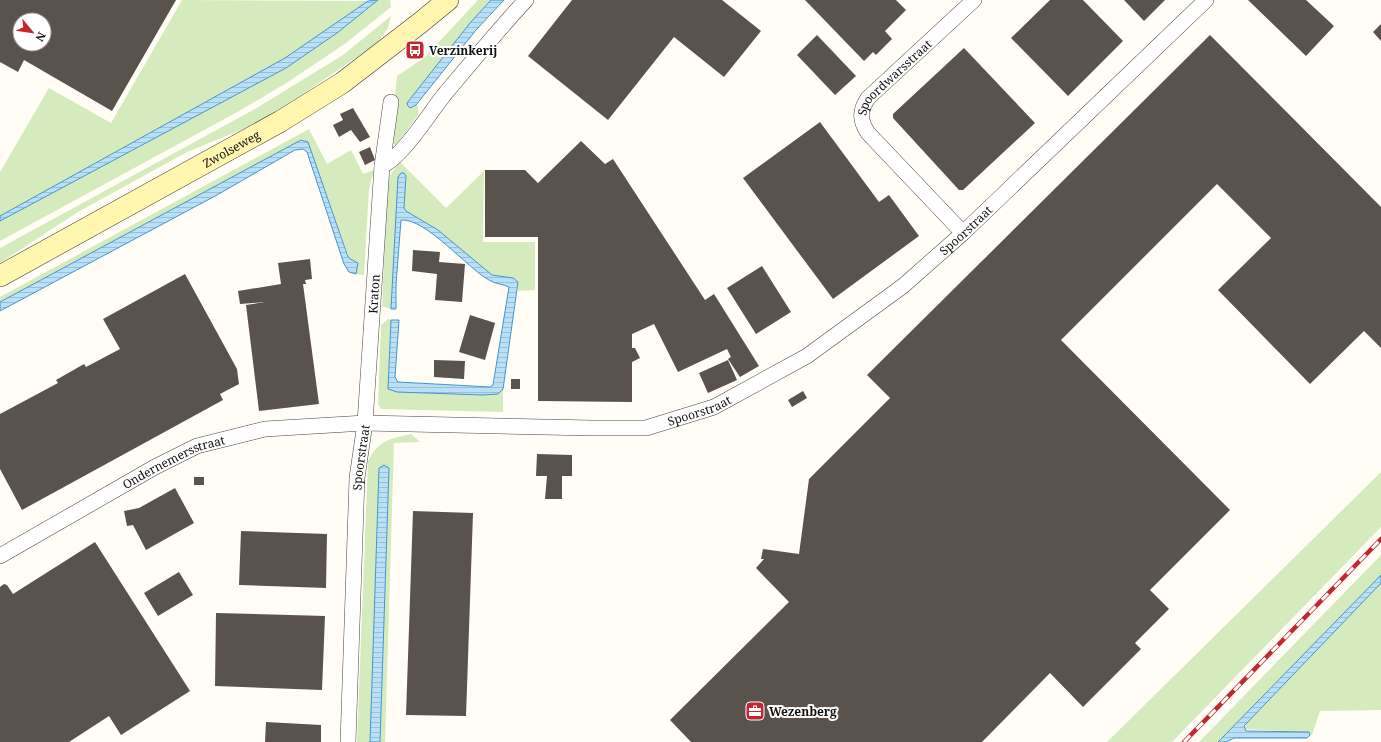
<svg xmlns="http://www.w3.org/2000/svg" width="1381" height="742" font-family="'Noto Serif',serif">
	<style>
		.green { fill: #d5ebbd }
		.water { fill: url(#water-rules); stroke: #3f96cf }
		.building { fill: #5a524d; fill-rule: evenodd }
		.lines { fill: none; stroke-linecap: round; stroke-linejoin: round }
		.minor-casing { stroke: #444; stroke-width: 16 }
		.secondary-casing { stroke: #333; stroke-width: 22 }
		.minor { stroke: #fff; stroke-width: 15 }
		.secondary { stroke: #fff6b0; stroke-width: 21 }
		.rail-casing { stroke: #c4262e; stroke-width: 4.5 }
		.rail { stroke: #fff; stroke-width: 3; stroke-dasharray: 9; stroke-linecap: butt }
		.labels { text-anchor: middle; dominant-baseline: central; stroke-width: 4; stroke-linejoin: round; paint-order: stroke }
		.poi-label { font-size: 12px; font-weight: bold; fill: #111; stroke: #fff; text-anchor: start }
		.street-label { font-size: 12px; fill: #111; stroke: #fff }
	</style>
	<defs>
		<pattern id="water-rules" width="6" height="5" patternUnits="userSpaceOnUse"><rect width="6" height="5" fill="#b9e0f7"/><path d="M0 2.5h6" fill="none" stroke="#9ebfd3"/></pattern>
	</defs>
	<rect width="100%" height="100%" fill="#fffdf5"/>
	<path class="green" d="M 182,0 L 368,1 L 285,58 L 0,216 L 0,172 L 49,88 L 111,123 Z
		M 378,0 L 390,0 L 391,7 L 346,43 L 288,82 L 241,110 L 0,241 L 0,221 L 286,68 L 337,33 Z
		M 478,0 L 491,0 L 482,9 L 414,107 L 417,104 L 419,114 L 398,142 L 395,145 L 390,143 L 397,76 L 424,58 Z
		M 391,16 L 388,28 L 377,43 L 296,99 L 253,125 L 187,152 L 78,212 L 0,263 L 0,248 L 255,109 L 343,55 Z
		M 309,129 L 327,164 L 351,150 L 363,174 L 374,170 L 369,189 L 364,275 L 356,274 L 357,262 L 349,257 L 308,142 L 303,140 L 0,302 L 0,297 Z
		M 399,161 L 446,208 L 484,171 L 483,242 L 535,242 L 535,290 L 518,291 L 518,282 L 513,278 L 492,275 L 438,230 L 406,211 L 404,208 L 406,176 L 399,175 L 391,309 L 382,306 L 387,189 L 390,176 Z
		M 388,319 L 391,320 L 388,389 L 397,392 L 483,395 L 498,394 L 503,389 L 503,412 L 381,409 L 378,404 L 381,325 Z
		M 411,434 L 420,442 L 394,443 L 385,742 L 380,742 L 389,468 L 387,466 L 379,468 L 370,742 L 357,742 L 368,461 C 379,440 389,439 411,434 Z
		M 1381,472 L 1381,527 L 1172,742 L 1107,742 Z
		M 1381,555 L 1381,575 L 1218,742 L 1199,742 Z
		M 1381,583 L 1381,710 L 1320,711 L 1312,735 L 1310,735 L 1309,732 L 1245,729 L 1246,723 Z"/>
	<path class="water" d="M 378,0 L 337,33 L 286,68 L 0,221 L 0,216 L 285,58 L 368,1 Z
		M 491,0 L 504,0 L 476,30 L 416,105 L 410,108 L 408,106 L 407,103 L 470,23 Z
		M 301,140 L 308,142 L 347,254 L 349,258 L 358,263 L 356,274 L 349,272 L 344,264 L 307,152 L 303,149 L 295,150 L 217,195 L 0,311 L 0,302 Z
		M 401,173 L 404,173 L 406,176 L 404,208 L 406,211 L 438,230 L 492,275 L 513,278 L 518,282 L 503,389 L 498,394 L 483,395 L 397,392 L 388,389 L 391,320 L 399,320 L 395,377 L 398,382 L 490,387 L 493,385 L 509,287 C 503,284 495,284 489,280 C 467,268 426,218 401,220 L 396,284 L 396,309 L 391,309 L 398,177 Z
		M 384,465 L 389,468 L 380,742 L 370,742 L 379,468 Z
		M 1381,575 L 1381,583 L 1244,726 L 1246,731 L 1309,732 L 1310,735 L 1307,738 L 1234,738 L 1226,742 L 1218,742 Z"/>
	<path class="building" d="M 0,0 L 176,0 L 112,111 L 24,60 L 18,72 L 0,62 ZM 20,20 L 44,20 L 44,44 L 20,44 Z
		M 572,0 L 722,0 L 761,31 L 724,77 L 674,37 L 608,120 L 528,56 Z
		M 805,0 L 896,0 L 906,10 L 885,31 L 892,39 L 876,55 L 873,52 L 864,61 Z
		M 1050,0 L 1083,0 L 1123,41 L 1068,96 L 1011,38 Z
		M 1124,0 L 1165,0 L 1144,21 Z
		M 1248,0 L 1306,0 L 1334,26 L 1306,56 Z
		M 1381,24 L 1381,41 L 1373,32 Z
		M 817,35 L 856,76 L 835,95 L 797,55 Z
		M 1210,35 L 1381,207 L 1381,348 L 1364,331 L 1310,384 L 1218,290 L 1271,238 L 1217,184 L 1061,340 L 1230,510 L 1150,590 L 1169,609 L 1135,643 L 1141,649 L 1083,707 L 1050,673 L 982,742 L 691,742 L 670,720 L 789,602 L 756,568 L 764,559 L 761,559 L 763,549 L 799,554 L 809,479 L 890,398 L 867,375 Z
		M 964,48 L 1035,123 L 963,190 L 959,190 L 893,118 L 893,114 Z
		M 353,108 L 370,137 L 360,142 L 351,130 L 339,137 L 333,125 L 343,120 L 340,114 Z
		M 820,122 L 879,202 L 889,195 L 919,236 L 833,299 L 743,178 Z
		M 581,141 L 605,164 L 613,159 L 705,300 L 714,294 L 759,366 L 740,377 L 728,359 L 731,357 L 727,349 L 678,372 L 654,324 L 632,334 L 632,348 L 635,348 L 640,358 L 632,362 L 632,402 L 538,401 L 538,237 L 485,237 L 485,170 L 525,170 L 538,183 Z
		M 370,147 L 375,160 L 365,165 L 359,152 Z
		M 413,250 L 440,252 L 439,262 L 465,264 L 462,302 L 435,300 L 437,274 L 412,271 Z
		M 310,259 L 312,279 L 305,280 L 306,284 L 303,284 L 319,404 L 259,411 L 246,305 L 265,302 L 240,304 L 238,291 L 281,284 L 278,263 Z
		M 762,266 L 791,312 L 756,334 L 727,288 Z
		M 185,274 L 237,369 L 239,384 L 220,394 L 223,400 L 22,510 L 0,469 L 0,414 L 58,383 L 56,380 L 84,364 L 86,367 L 120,349 L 103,319 Z
		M 470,315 L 495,323 L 485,360 L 459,352 Z
		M 434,360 L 465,361 L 464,379 L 434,377 Z
		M 728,360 L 737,380 L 708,393 L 699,373 Z
		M 511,379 L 520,379 L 520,389 L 511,389 Z
		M 803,391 L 807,398 L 792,407 L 788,400 Z
		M 537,454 L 572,455 L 572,476 L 562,476 L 562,499 L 545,499 L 547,476 L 536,476 Z
		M 194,477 L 204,477 L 204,485 L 194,485 Z
		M 175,488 L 194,523 L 146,550 L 133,525 L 127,526 L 124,511 L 139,508 Z
		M 413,511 L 473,513 L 466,716 L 406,715 Z
		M 241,531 L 327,534 L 326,588 L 239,585 Z
		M 95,542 L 190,691 L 121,735 L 109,716 L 69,742 L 0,742 L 0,587 L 4,584 L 7,585 L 13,594 Z
		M 179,572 L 193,595 L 158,616 L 144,593 Z
		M 216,613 L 325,616 L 322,690 L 215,686 Z
		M 266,722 L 321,725 L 321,742 L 265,742 Z"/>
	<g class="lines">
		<defs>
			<g id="minor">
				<path d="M 382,166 C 403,156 429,114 444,95 C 471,63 498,30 526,0"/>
				<path id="s1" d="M 963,233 L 868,133 C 859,120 860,110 868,98 L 974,0"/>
				<path id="s2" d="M 0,556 L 155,467 L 197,446 L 265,429 L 365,423 L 592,428 L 646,428 L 714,407 L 807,356 L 903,286 L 963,233 L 1206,0"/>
				<path id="s3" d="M 348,742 L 357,478 L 365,423 L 382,166 L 391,102"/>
			</g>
			<g id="secondary">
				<path id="s4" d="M 0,276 L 281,121 L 342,83 L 420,23 L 448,0"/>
			</g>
		</defs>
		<use href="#minor" class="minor-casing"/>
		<use href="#secondary" class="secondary-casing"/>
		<use href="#minor" class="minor"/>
		<use href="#secondary" class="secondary"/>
		<defs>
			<path id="rail" d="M 1184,742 L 1381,539"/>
		</defs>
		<use href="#rail" class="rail-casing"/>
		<use href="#rail" class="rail"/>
	</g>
	<defs>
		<symbol id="bus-square" viewBox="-11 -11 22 22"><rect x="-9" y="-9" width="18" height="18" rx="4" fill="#c4262e" stroke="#fff"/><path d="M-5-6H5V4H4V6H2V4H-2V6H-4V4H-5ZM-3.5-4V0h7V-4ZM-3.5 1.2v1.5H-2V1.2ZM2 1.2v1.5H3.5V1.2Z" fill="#fff"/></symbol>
		<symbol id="office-square" viewBox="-11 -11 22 22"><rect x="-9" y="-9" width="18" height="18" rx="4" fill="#c4262e" stroke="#fff"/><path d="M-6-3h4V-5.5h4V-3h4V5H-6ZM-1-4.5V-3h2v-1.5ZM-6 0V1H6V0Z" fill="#fff"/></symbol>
	</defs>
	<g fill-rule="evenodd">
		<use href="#bus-square" x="404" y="39" width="22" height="22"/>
		<use href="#office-square" x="744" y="700" width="22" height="22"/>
	</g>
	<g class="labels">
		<g class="poi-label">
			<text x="429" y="50">Verzinkerij</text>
			<text x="769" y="711">Wezenberg</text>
		</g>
		<g class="street-label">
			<text stroke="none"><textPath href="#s1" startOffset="208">Spoordwarsstraat</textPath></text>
			<text stroke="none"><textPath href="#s4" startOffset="264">Zwolseweg</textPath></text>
			<text stroke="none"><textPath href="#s2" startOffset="1057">Spoorstraat</textPath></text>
			<text stroke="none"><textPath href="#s3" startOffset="449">Kraton</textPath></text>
			<text stroke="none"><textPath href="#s2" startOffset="733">Spoorstraat</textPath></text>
			<text stroke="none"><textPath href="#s3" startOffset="285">Spoorstraat</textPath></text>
			<text stroke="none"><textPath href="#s2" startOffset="198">Ondernemersstraat</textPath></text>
		</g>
	</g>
	<g transform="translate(32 32) rotate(119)"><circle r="19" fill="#ffffff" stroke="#a0a0a0"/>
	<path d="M0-3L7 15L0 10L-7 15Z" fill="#c4262e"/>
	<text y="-6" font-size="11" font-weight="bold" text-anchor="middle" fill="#111111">N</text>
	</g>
</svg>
